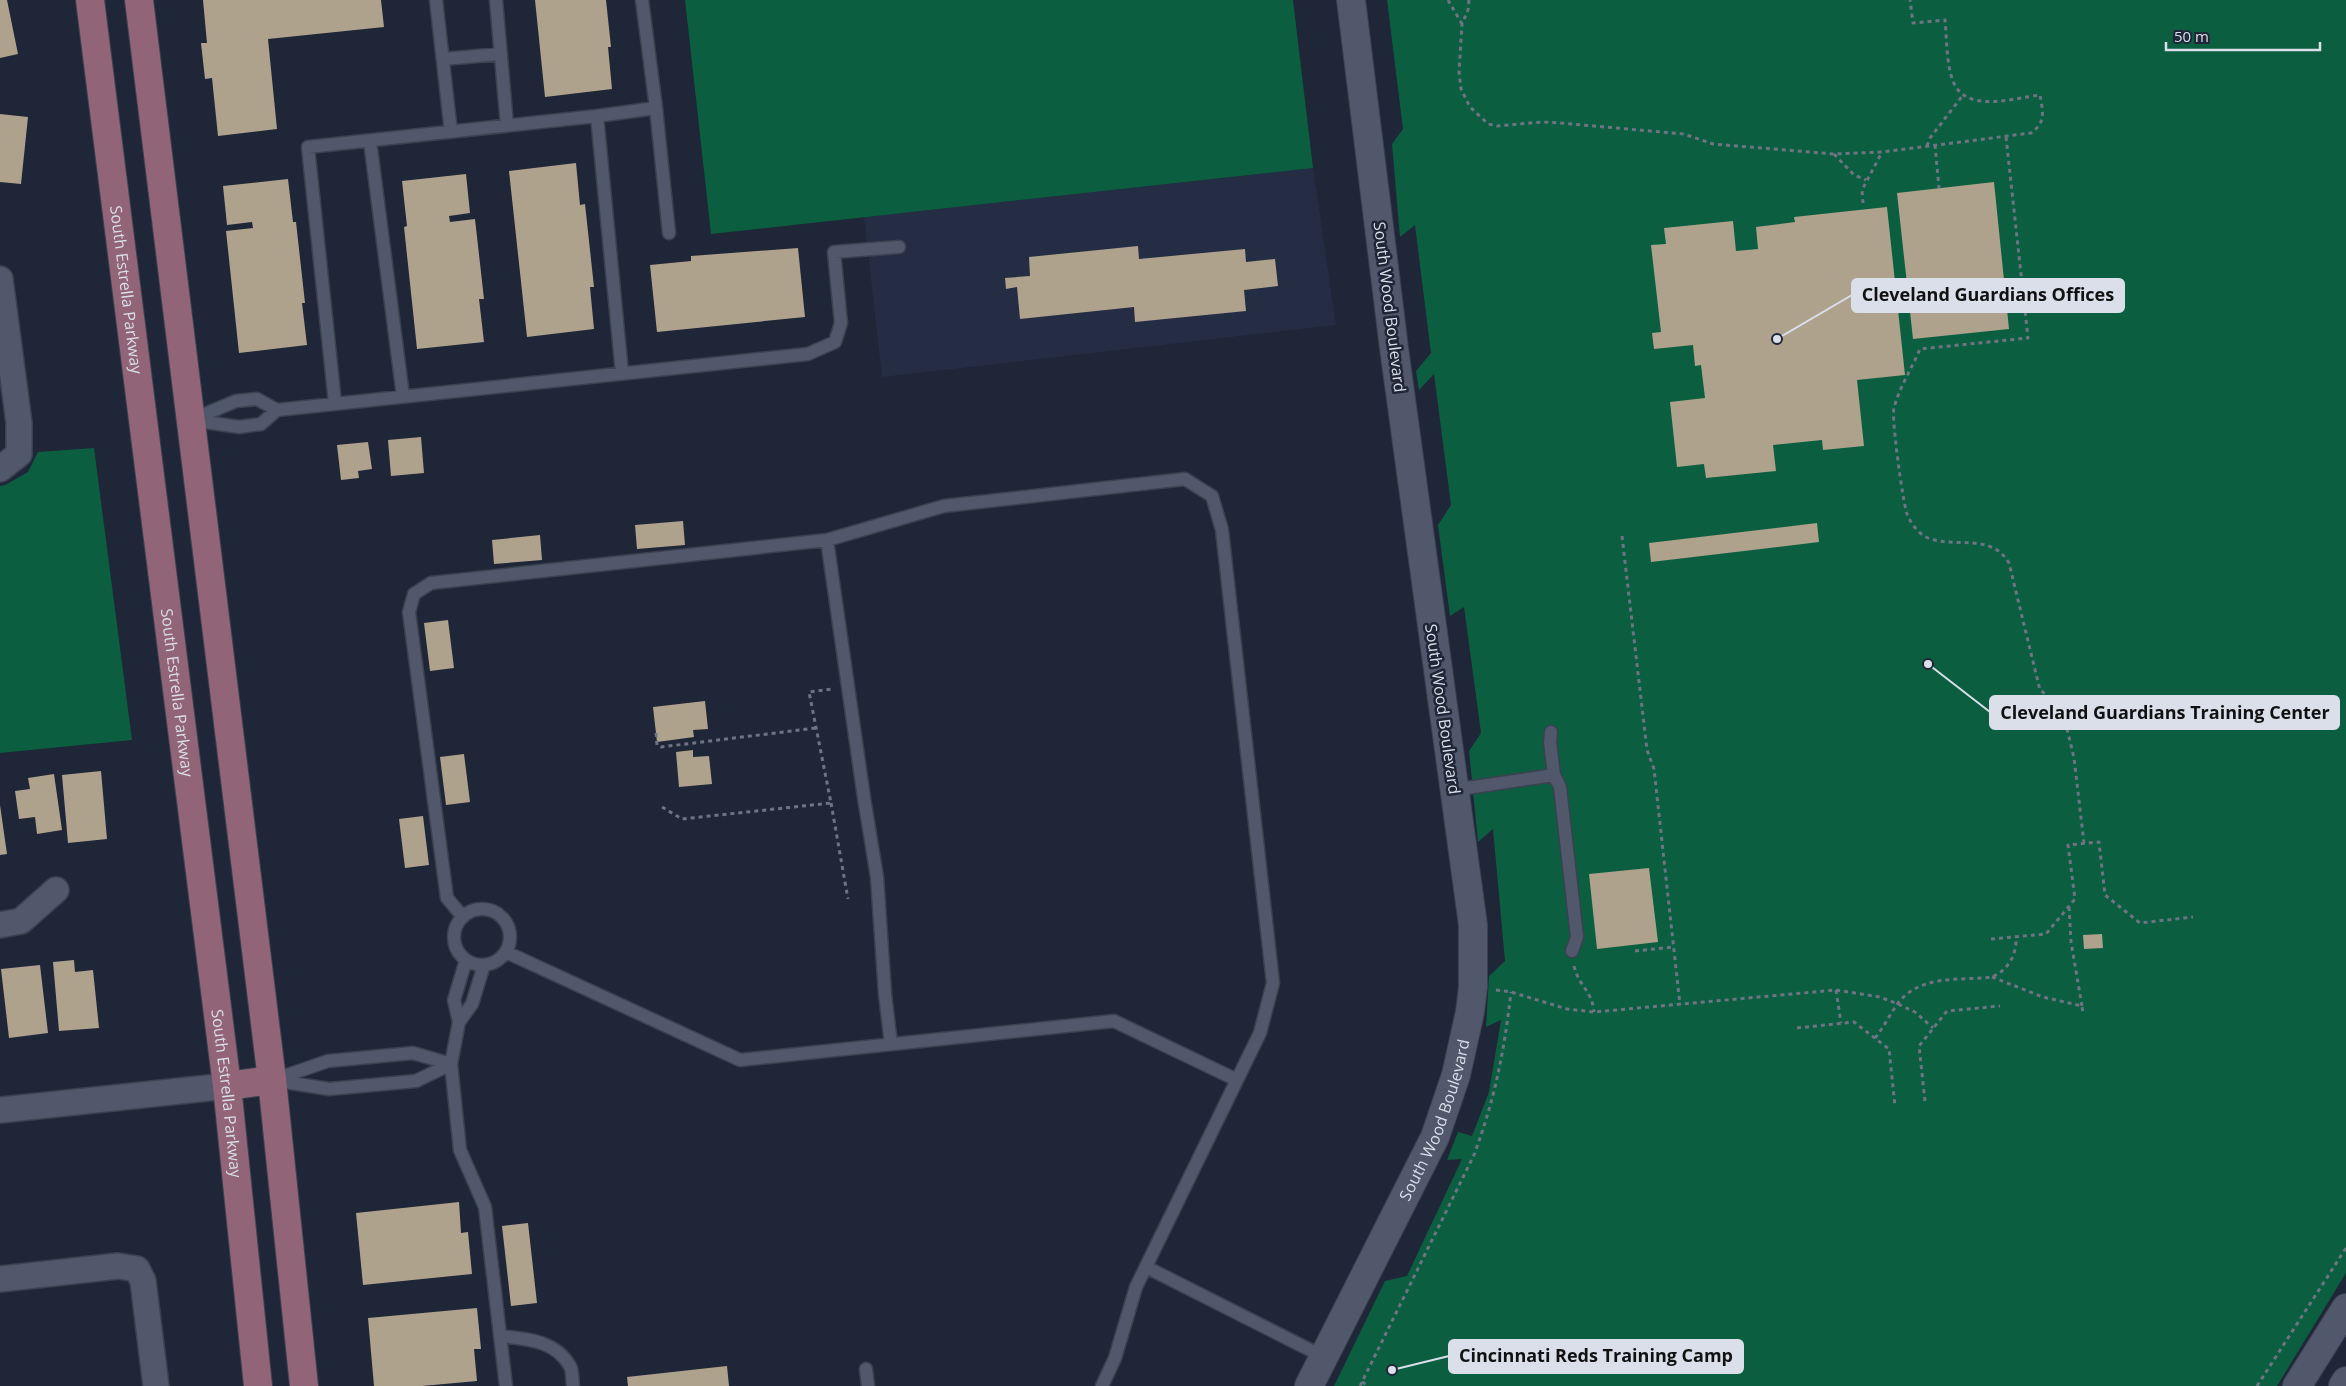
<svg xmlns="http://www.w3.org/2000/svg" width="2346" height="1386" font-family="'Open Sans',sans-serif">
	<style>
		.built { fill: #242d44 }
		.green { fill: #0b5e3f }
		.building { fill: #afa28d }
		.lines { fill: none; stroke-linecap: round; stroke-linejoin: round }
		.lane-casing { stroke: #3b414f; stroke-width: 15 }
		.street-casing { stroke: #3b414f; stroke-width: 28 }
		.secondary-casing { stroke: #3b414f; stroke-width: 30 }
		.primary-casing { stroke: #3b414f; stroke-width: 30 }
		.path { stroke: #6e7482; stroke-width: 3; stroke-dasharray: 4 4; stroke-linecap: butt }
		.lane { stroke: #51586c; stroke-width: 12 }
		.street { stroke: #51586c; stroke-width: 25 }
		.secondary { stroke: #51586c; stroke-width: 28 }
		.primary { stroke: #916477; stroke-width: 28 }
		.labels { text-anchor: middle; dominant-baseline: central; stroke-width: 5; stroke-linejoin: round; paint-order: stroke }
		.street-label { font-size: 16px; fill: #dadfea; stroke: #1f2637 }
		.leader { fill: none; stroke: #dadfea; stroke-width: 2 }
		.callout-dot { fill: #dadfea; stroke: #1f2637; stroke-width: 2 }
		.callout { fill: #dadfea; stroke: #dadfea; stroke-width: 2 }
		.callout-label { font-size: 18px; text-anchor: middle; font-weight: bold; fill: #111 }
	</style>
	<rect width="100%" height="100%" fill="#1f2637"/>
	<path class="built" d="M 1313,168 L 1336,325 L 882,377 L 864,217 Z"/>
	<path class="green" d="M 685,0 L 1293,0 L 1313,168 L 711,234 Z
		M 1387,0 L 2346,0 L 2346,1273 L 2277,1386 L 1334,1386 L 1385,1281 L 1407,1276 L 1462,1159 L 1447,1160 L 1458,1132 L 1472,1136 L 1489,1092 L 1501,1020 L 1486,1027 L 1489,976 L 1505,961 L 1493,829 L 1478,842 L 1469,751 L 1481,733 L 1464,607 L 1450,616 L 1438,525 L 1451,505 L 1434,374 L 1419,390 L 1416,371 L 1431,353 L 1415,225 L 1400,237 L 1392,144 L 1403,129 Z
		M 94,448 L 132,740 L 0,753 L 0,486 L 5,485 L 28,472 L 38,452 Z"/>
	<path class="building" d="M 0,0 L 7,0 L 18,54 L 0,58 Z
		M 203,0 L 381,0 L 384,27 L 268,39 L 277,129 L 218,136 L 212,78 L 205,79 L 201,43 L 207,43 Z
		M 535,0 L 606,0 L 611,47 L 608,47 L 612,89 L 545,97 Z
		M 0,114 L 28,117 L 21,184 L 0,182 Z
		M 576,163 L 580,205 L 585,204 L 594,287 L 590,287 L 594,329 L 527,337 L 509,171 Z
		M 466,174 L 470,213 L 449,216 L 450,222 L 475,219 L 484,299 L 479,299 L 484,342 L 417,349 L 404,227 L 407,226 L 402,181 Z
		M 288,179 L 293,222 L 296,222 L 305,303 L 302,303 L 307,345 L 239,353 L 226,231 L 253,228 L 252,222 L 227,225 L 223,186 Z
		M 1994,182 L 2009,329 L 1913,339 L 1897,193 Z
		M 1887,207 L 1905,375 L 1857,380 L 1864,446 L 1823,450 L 1822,440 L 1773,445 L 1776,471 L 1706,478 L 1704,464 L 1677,467 L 1670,402 L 1705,398 L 1701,365 L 1695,366 L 1693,345 L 1654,349 L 1652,333 L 1661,332 L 1651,245 L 1666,244 L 1664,228 L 1733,221 L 1736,251 L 1758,249 L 1756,227 L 1795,222 L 1794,217 Z
		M 1138,246 L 1139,259 L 1245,249 L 1246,262 L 1275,259 L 1278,286 L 1244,290 L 1246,311 L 1135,322 L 1134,307 L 1020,319 L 1017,287 L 1006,289 L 1005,278 L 1030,276 L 1029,257 Z
		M 798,248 L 805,317 L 657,332 L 650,265 L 691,261 L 691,256 Z
		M 421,437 L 424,473 L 391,476 L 388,440 Z
		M 368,442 L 372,469 L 358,471 L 359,478 L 341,480 L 337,445 Z
		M 683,521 L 685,545 L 637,549 L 635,525 Z
		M 1817,523 L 1819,542 L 1651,562 L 1649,543 Z
		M 540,535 L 542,560 L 494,564 L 492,540 Z
		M 448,620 L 454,668 L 430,671 L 424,623 Z
		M 705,701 L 708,729 L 693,730 L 694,737 L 657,742 L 653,707 Z
		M 693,750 L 693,757 L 709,756 L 712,784 L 679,787 L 676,752 Z
		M 464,754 L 470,802 L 446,805 L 440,757 Z
		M 101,771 L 107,839 L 68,843 L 62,775 Z
		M 54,774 L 62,830 L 37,834 L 35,817 L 19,819 L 15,791 L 30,789 L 28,778 Z
		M 0,805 L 7,854 L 0,855 Z
		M 423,816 L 429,865 L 405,868 L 399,819 Z
		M 1649,868 L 1658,942 L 1597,949 L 1589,874 Z
		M 2102,934 L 2103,948 L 2084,949 L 2083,935 Z
		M 74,960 L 75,972 L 93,970 L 99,1028 L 59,1031 L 53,962 Z
		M 40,965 L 48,1033 L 9,1038 L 1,969 Z
		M 459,1202 L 461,1233 L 468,1232 L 472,1274 L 363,1285 L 356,1213 Z
		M 528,1223 L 537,1303 L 511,1306 L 502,1226 Z
		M 477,1308 L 481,1349 L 474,1349 L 477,1381 L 422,1386 L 374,1386 L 368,1318 Z
		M 727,1366 L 729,1386 L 628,1386 L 627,1377 Z"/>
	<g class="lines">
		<defs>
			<path id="lane" d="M 436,0 L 451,132
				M 496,0 L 507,125
				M 443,59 L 500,54
				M 656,108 L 669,233
				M 597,116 L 656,108 L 642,0
				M 370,141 L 403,396
				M 335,403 L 308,147 L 597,116 L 622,373
				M 191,420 L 236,401 L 257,399 L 277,410 L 808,354 L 835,342 L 841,323 L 834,252 L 899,247
				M 191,420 L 239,427 L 261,424 L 277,410
				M 827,540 L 864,798 L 877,877 L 885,994 L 891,1044
				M 1551,732 L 1550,742 L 1554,775
				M 1454,790 L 1554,775 L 1560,787 L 1577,937 L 1572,951
				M454 937a28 28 0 1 1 56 0a28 28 0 1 1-56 0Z
				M 463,917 L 447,898 L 409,612 L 414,594 L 431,583 L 827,540 L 944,506 L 1185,479 L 1212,496 L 1222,530 L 1273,983 L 1260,1033 L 1237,1080 L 1114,1021 L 740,1060 L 506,952
				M 484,965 L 472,1004 L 459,1022 L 451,1064 L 460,1150 L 485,1207 L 506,1386
				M 459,1022 L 454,1000 L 466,960
				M 272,1080 L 329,1089 L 416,1081 L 451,1064
				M 273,1080 L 328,1061 L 413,1053 L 451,1064
				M 1146,1267 L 1324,1357
				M 500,1336 C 527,1339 555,1340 570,1366 C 573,1371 572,1380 573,1386
				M 866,1369 L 868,1386
				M 1102,1386 L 1115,1358 L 1136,1287 L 1237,1080"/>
			<path id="street" d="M 0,279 L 19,423 L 19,454 L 0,469
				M 0,925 L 21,921 L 56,890
				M 0,1110 L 227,1086
				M 0,1279 L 118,1266 L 137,1269 L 143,1281 L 156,1386"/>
			<g id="secondary">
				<path id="s1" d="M 1309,1386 L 1435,1137 L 1456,1075 L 1470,1012 L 1473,987 L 1473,925 L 1394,348 L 1351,0"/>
				<path d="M 2297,1386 L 2346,1308"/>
				<path d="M 2343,1386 L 2346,1381"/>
			</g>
			<g id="primary">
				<path id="s2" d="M 90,0 L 227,1086 L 258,1386"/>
				<path d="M 139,0 L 272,1080 L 304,1386"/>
				<path d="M 227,1086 L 272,1080"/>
			</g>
		</defs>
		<use href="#lane" class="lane-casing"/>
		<use href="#street" class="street-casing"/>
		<use href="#secondary" class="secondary-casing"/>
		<use href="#primary" class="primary-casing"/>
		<path class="path" d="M 1448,0 L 1462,24
			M 1469,0 L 1468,10 L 1462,24 L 1459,72 L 1461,89 L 1470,107 L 1488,124 L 1497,126 L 1542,122 L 1560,123 L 1684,134 L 1713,144 L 1834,154 L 1882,152 L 2031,133 C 2046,122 2043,113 2040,95 C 2014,98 1965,114 1953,81 C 1946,63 1947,39 1945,20 L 1913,23 L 1910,0
			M 2006,137 L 2028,338 L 1920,349 C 1912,368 1899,388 1894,408 C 1891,417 1903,503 1907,514 C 1910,522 1918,533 1926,537 C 1954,550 1990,531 2009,563 L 2038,682 L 2040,690 L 2059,704 L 2063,712 L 2074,758 L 2084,843
			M 1935,145 L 1939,188
			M 1927,146 L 1930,138 L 1963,95
			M 1834,154 L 1854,175 L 1866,180
			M 1863,203 L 1862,190 L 1882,152
			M 1622,536 L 1647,750 L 1654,769 L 1680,1005
			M 656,733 L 657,745 L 661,747 L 816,728
			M 831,803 L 848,899
			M 662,807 L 682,819 L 831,803 L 809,692 L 832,689
			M 2069,907 L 2071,942 L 2082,1006
			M 1991,939 L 2046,934 L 2075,899 L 2068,845 L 2099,842 L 2105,895 L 2140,923 L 2193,917
			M 1635,951 L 1673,947
			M 1574,966 C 1579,987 1592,990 1594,1012
			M 1992,977 L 2043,997 L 2082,1006 L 2083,1014
			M 1496,990 L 1511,992 L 1567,1009 L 1594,1012 L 1836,990 L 1880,997 L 1898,1004 L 1915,1012 L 1933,1028
			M 1836,990 L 1841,1023
			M 1797,1028 L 1854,1022 L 1889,1049 L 1895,1106
			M 1875,1038 C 1884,1027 1890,1014 1898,1003 C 1921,974 1959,981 1992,977 C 2008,970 2017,955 2016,937
			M 1925,1101 L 1919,1046 L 1947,1011 L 2000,1006
			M 1362,1382 L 1369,1386
			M 1360,1386 L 1474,1155 C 1495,1098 1504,1053 1511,992
			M 2257,1386 L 2346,1248"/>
		<use href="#lane" class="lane"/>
		<use href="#street" class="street"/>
		<use href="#secondary" class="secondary"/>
		<use href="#primary" class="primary"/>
	</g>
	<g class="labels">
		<g class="street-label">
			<text stroke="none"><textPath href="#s2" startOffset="292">South Estrella Parkway</textPath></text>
			<text transform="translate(1390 307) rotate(83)">South Wood Boulevard</text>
			<text stroke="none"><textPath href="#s2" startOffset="698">South Estrella Parkway</textPath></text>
			<text transform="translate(1443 709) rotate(82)">South Wood Boulevard</text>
			<text stroke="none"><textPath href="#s2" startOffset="1102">South Estrella Parkway</textPath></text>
			<text stroke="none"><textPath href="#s1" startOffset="295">South Wood Boulevard</textPath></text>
		</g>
	</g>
	<path class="leader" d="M1777 339L1852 295M1928 664L1990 712M1392 1370L1449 1356"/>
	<g class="callout-dot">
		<circle cx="1777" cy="339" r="5"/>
		<circle cx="1928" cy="664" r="5"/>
		<circle cx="1392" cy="1370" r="5"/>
	</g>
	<g class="callout">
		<rect x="1852" y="279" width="272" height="33" rx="5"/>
		<rect x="1990" y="696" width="349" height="33" rx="5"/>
		<rect x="1449" y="1340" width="294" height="33" rx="5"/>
	</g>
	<g class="callout-label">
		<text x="1988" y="301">Cleveland Guardians Offices</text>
		<text x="2165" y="719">Cleveland Guardians Training Center</text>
		<text x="1596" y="1362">Cincinnati Reds Training Camp</text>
	</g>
	<path d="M2166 42v8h154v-8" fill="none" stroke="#dadfea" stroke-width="2.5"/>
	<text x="2174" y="42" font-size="15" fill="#dadfea" stroke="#1f2637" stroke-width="4" paint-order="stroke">50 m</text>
</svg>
